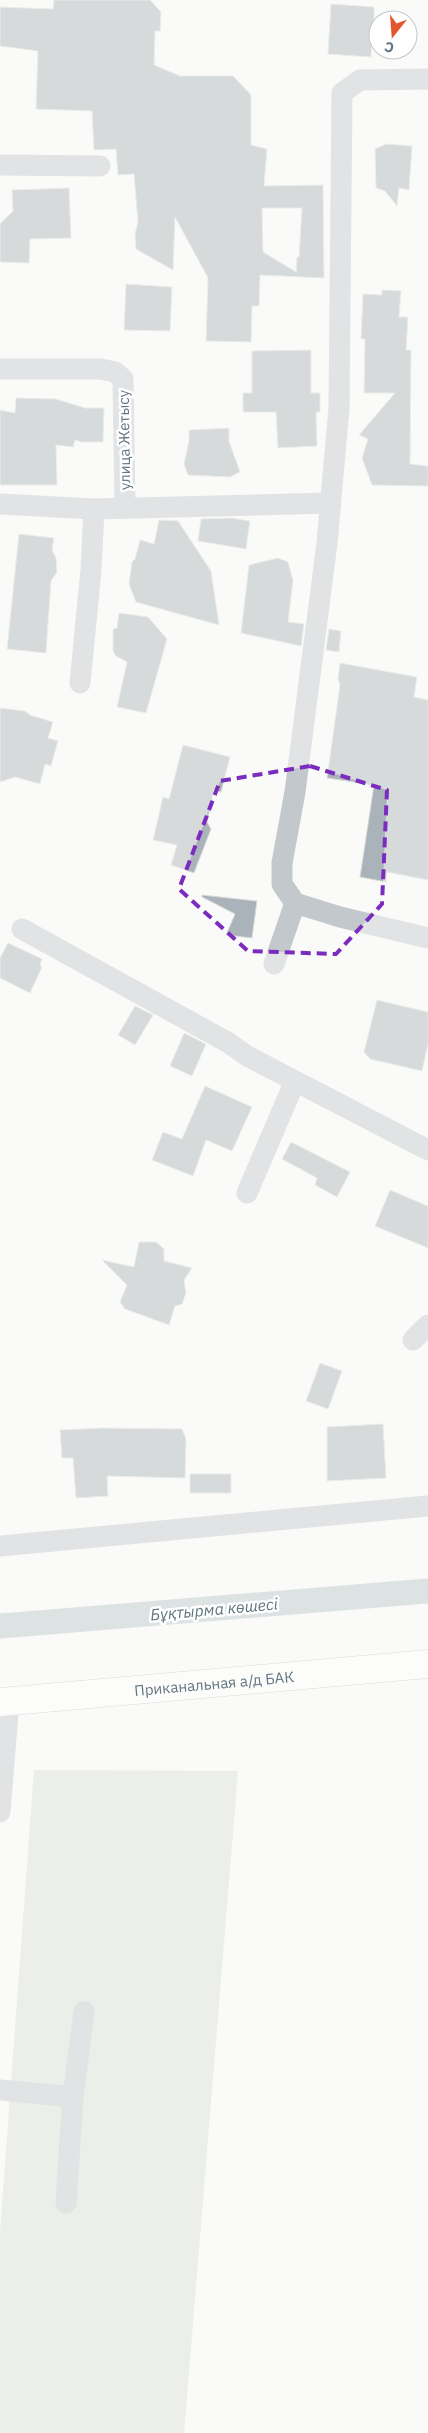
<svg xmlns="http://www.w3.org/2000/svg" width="428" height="2433" font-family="'IBM Plex Sans',sans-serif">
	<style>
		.green { fill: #dadfd7 }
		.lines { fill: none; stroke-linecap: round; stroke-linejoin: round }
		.canal { stroke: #bbc7cb; stroke-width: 25 }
		.building { fill: #aab3b9; stroke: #dcdcda; fill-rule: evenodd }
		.secondary-casing { stroke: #b3babf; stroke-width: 29 }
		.street { stroke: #c3c8cc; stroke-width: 21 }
		.secondary { stroke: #fff; stroke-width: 28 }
		.marked { fill: none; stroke: #7b2cbf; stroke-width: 4; stroke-dasharray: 10 6; stroke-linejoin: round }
		.labels { text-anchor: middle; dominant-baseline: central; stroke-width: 5; stroke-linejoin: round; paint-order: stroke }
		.street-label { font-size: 15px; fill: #657683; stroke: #fff }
		.water-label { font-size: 16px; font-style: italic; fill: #60757c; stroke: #fff }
	</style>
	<rect width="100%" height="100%" fill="#fafaf8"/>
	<path class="green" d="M 34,1770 L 238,1771 L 184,2433 L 0,2433 L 0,2233 Z"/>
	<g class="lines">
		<path class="canal" d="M 0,1626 L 428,1591"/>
	</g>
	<path class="building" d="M 54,0 L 150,0 L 161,12 L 160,31 L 155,31 L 154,65 L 180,76 L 233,76 L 251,95 L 251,145 L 267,149 L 264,186 L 323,185 L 324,278 L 260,275 L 259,306 L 252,306 L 251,342 L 206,341 L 208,278 L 175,217 L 173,270 L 136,249 L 135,234 L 138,222 L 134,174 L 118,175 L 116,149 L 94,150 L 92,111 L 36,109 L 38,51 L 0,46 L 0,7 L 53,9 ZM 262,208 L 302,208 L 299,257 L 297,257 L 296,272 L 263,252 Z
		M 331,4 L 374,7 L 374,21 L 378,21 L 378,40 L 372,39 L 371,57 L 328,54 Z
		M 386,144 L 412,146 L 409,190 L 399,188 L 397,206 L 385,191 L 376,188 L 375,149 Z
		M 69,188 L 71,238 L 30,239 L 29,263 L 0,262 L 0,224 L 13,211 L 12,190 Z
		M 126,284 L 172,287 L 170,331 L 124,330 Z
		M 382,290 L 401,291 L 399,317 L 408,317 L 406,350 L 411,350 L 410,464 L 428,466 L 428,486 L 372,485 L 362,458 L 368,439 L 359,435 L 395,393 L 364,393 L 365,339 L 361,339 L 363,294 L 382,295 Z
		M 311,350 L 311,393 L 320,393 L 320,412 L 316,412 L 317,446 L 278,448 L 276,412 L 243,412 L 243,393 L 252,393 L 252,351 Z
		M 16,398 L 56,399 L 85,408 L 104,408 L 103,442 L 82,442 L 75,440 L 73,447 L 56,445 L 57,485 L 0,485 L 0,410 L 15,413 Z
		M 229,428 L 229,441 L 240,472 L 230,477 L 188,475 L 184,464 L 189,441 L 189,430 Z
		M 231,518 L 250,521 L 246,549 L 198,541 L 201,519 Z
		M 159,520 L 178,521 L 211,571 L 219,625 L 136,602 L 129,584 L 132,562 L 135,559 L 140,540 L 154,544 Z
		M 19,534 L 54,538 L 52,550 L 56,558 L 57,572 L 51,581 L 46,653 L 7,649 Z
		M 278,558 L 288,562 L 293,580 L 288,622 L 304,624 L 301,646 L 241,633 L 249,565 Z
		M 119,613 L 148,617 L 167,639 L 146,713 L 117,707 L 127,662 L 116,656 L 113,651 L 113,629 L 117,628 Z
		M 329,629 L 341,631 L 339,652 L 326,650 Z
		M 340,663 L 417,677 L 414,697 L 428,700 L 428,880 L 387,872 L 386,882 L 360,877 L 374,785 L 327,778 L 340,685 L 338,679 Z
		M 0,708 L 25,711 L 30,715 L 53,722 L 48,738 L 58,741 L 51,766 L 45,764 L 40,784 L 15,777 L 0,782 Z
		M 183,745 L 230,757 L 221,792 L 214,790 L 207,822 L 211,829 L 194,873 L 171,865 L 177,845 L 153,840 L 163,797 L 169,799 Z
		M 202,895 L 257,901 L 252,938 L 226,935 L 235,914 L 202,897 Z
		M 8,943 L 42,959 L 40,965 L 42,967 L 30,993 L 0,978 L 0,958 Z
		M 377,1000 L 428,1012 L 428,1044 L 422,1071 L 370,1059 L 364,1052 Z
		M 135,1006 L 153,1015 L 135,1045 L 118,1035 Z
		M 184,1033 L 206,1044 L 192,1076 L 170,1066 Z
		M 205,1086 L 252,1107 L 232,1151 L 206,1140 L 193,1176 L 152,1160 L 163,1132 L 182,1139 Z
		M 291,1142 L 350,1172 L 337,1197 L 315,1185 L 317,1178 L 282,1159 Z
		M 390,1190 L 428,1206 L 428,1248 L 375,1226 Z
		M 139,1242 L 156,1242 L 164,1249 L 164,1261 L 192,1268 L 184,1280 L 186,1293 L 182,1304 L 175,1306 L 169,1325 L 125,1309 L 120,1302 L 127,1285 L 102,1260 L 134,1267 Z
		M 320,1363 L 342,1371 L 328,1409 L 306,1401 Z
		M 383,1424 L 386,1478 L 327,1481 L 327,1427 Z
		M 102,1428 L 182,1429 L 186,1439 L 185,1478 L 107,1476 L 108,1496 L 76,1498 L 73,1458 L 62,1458 L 60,1430 Z
		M 190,1474 L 231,1474 L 231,1493 L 190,1493 Z"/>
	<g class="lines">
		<defs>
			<g id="secondary">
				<path id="s1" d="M 0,1702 L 428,1664"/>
			</g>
		</defs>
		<use href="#secondary" class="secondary-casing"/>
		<path class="street" d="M 428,79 L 360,80 L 342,93 L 339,408 L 327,543 L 295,792 L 282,863 L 282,884 L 295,903 L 340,917 L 428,938
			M 0,165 L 100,166
			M 0,369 L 101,369 L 115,372 L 123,379 L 125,508
			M 0,504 L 94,509 L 330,503
			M 80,683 L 91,570 L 94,509
			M 22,929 L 229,1043 L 247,1056 L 428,1150
			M 274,964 L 295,903
			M 247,1193 L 295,1081
			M 413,1340 L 428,1325
			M 0,1546 L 428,1506
			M 0,1812 L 9,1701
			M 0,2090 L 73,2097
			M 66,2203 L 73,2097 L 84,2012"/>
		<use href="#secondary" class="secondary"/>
	</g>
	<path d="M0 0H428V2433H0ZM 310,766 L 387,790 L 382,904 L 336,954 L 248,951 L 179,889 L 220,781 Z" fill="#fafaf8" fill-opacity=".55" fill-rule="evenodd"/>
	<path class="marked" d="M 310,766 L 387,790 L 382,904 L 336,954 L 248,951 L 179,889 L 220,781 Z"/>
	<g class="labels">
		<g class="street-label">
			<text transform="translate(124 440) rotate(-91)">улица Жетысу</text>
			<text stroke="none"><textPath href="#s1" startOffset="215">Приканальная а/д БАК</textPath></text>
		</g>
		<g class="water-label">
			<text transform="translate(214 1609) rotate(-5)">Бұқтырма көшесі</text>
		</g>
	</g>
	<g transform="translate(393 35) rotate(197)"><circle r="24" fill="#ffffff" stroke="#c1c8cd"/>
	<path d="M0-4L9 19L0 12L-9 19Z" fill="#e4572e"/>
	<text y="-8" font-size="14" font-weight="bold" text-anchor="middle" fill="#657683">С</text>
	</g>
</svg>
